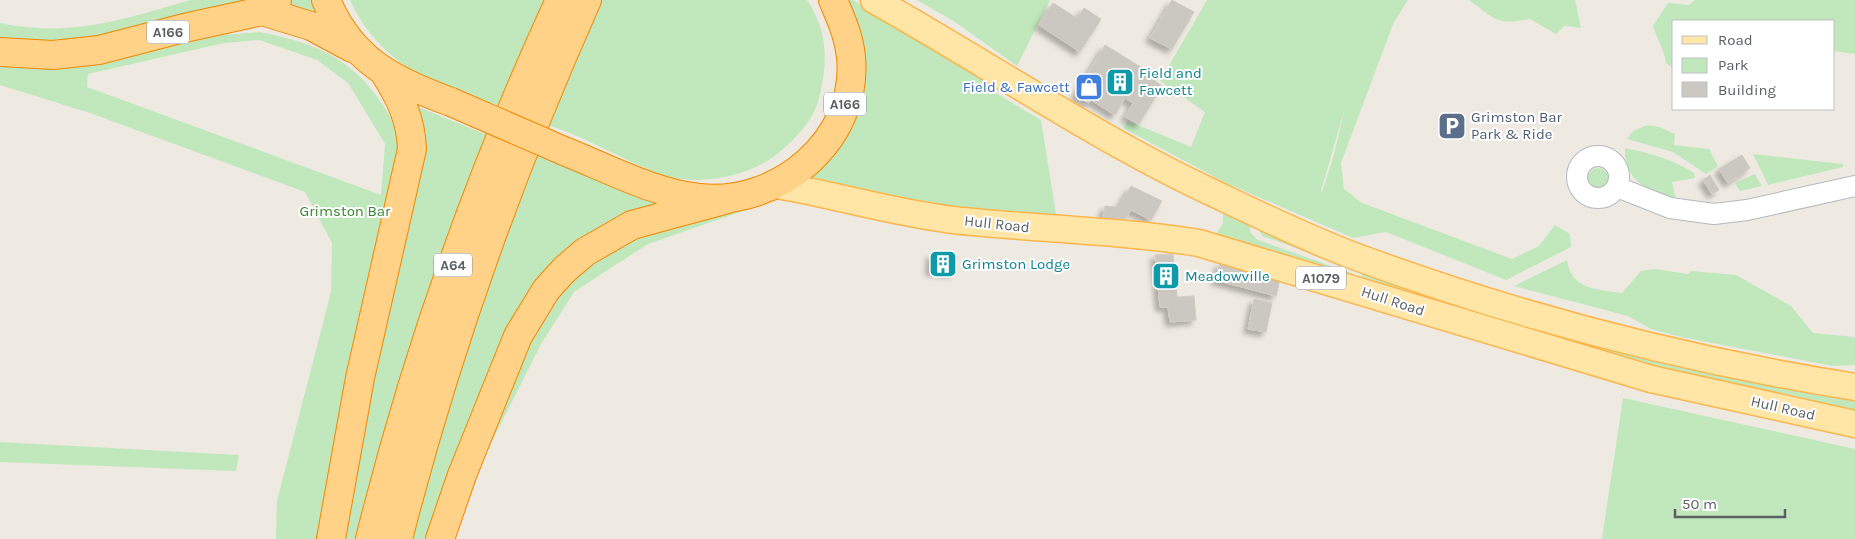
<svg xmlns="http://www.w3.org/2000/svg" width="1855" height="539" font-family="Karla,sans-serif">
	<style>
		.green { fill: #c1e8bc; fill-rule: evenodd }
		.building { fill: #cbc7c1; stroke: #d3cbc0; filter: url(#shadow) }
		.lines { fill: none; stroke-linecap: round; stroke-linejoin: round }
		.minor-casing { stroke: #b5b9bd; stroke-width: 22 }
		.major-casing { stroke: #fcb54d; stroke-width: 29 }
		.highway-casing { stroke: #f08700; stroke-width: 30 }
		.minor { stroke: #fff; stroke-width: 20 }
		.major { stroke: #ffe6a6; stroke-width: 26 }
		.highway { stroke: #ffd288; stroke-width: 28 }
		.highway-bridge-casing { stroke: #f08700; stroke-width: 30; stroke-linecap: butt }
		.highway-bridge { stroke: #ffd288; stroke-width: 28 }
		.labels { text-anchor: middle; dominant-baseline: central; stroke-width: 4; stroke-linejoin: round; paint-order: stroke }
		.shield { fill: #fff; stroke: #8c9092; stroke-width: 1 }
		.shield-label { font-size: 14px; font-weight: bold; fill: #5a6064 }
		.culture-label { font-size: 15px; fill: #0d838f; stroke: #fff; text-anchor: start }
		.shop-label { font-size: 15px; fill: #366cbe; stroke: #fff; text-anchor: end }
		.service-label { font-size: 15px; fill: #4e5e75; stroke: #fff; text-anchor: start }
		.park-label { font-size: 15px; fill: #35872e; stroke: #fff }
		.street-label { font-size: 15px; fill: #5a6064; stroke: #fff }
	</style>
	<defs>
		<filter id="shadow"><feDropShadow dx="-4.5" dy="4.5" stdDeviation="2.5" flood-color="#0004"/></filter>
	</defs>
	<rect width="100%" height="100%" fill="#eeeae2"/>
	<path class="green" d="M 190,0 L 248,0 L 89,42 L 0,42 L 0,23 C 70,38 124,19 190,0 Z
		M 287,0 L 319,0 L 326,18 L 283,4 Z
		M 350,0 L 550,0 L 502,106 C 436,88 380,65 350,0 Z
		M 599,0 L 807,0 C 829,32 828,66 818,102 C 812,121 797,137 782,150 C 751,178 696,188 657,173 C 619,158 584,136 545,124 Z
		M 844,0 L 853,0 L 991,81 L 987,88 L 1041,120 L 1057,220 L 936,207 L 872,195 L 803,175 L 846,118 Z
		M 917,0 L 1050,0 L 1017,66 L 955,22 Z
		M 1207,0 L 1408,0 L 1393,24 L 1341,163 L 1344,189 L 1362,203 L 1512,259 L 1539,246 L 1555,225 L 1570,234 L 1571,247 L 1506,280 L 1386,232 L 1353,238 L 1226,183 L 1123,128 L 1128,121 L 1191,147 L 1205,112 L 1160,81 ZM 1345,108 L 1333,158 L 1322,192 L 1321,191 Z
		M 1469,0 L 1575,0 L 1581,28 L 1564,26 L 1556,34 L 1530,19 C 1495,26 1494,18 1469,0 Z
		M 1695,0 L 1855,0 L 1855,54 L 1834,51 L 1834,21 L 1674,21 L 1674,69 L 1666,63 C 1664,49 1657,39 1653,26 L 1668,3 L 1689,5 Z
		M 259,32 C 334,46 366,69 402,137 L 321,539 L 276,539 L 277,501 L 331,292 L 332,243 L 305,192 L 90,113 L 0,85 L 0,62 L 95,66 L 210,36 ZM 259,40 L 317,60 L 348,83 L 385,144 L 381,195 L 87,87 L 88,74 L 224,43 Z
		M 418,107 L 490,136 L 361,539 L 339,539 L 421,128 Z
		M 1647,125 L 1659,127 L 1675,134 L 1674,145 L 1709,149 L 1718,166 L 1706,174 L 1673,152 L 1627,139 L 1633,131 Z
		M 1625,148 C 1650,153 1672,159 1694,173 L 1695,178 L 1672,182 L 1676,200 C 1648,189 1624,183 1625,148 Z
		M 533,153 L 658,202 L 623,219 L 542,279 L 431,539 L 408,539 L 418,493 Z
		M 1753,154 L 1843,164 L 1843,167 L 1768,185 Z
		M1588 178a10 10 0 1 1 20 0a10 10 0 1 1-20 0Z
		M 1755,174 L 1762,186 L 1740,191 L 1735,183 Z
		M 746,210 L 648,244 L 574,292 L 541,344 L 488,449 L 453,539 L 481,445 L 538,317 L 595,256 L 667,222 Z
		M 1223,212 L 1251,221 L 1250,232 L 1258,240 L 1354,274 L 1355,280 L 1213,239 L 1223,223 Z
		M 1258,225 L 1855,396 L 1855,416 L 1687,378 L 1363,282 L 1361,271 L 1262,236 Z
		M 1567,260 C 1571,290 1597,289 1622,293 L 1641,271 L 1655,269 L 1688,274 L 1691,271 L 1736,275 L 1791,306 L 1813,333 L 1855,337 L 1855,365 L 1833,366 L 1681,337 L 1651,329 L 1628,316 L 1514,286 Z
		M 1623,398 L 1855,449 L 1855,539 L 1602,539 Z
		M 0,442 L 239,455 L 236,471 L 0,462 Z"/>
	<path class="building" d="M 1172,0 L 1194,12 L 1172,49 L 1150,38 Z
		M 1053,3 L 1077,18 L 1084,8 L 1101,19 L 1080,52 L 1039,25 Z
		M 1105,45 L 1152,74 L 1151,78 L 1162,86 L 1139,124 L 1125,117 L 1133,103 L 1125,98 L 1115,115 L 1091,100 L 1089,103 L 1075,95 Z
		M 1742,155 L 1750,168 L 1728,183 L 1719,169 Z
		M 1710,175 L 1719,190 L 1712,194 L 1703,180 Z
		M 1131,186 L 1162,201 L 1151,220 L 1131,210 L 1126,218 L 1102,221 L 1105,206 L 1119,207 Z
		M 931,254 L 957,256 L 955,273 L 930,271 Z
		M 1173,254 L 1177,297 L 1194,296 L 1196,320 L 1170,322 L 1168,307 L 1160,307 L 1155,255 Z
		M 1220,263 L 1280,279 L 1276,296 L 1215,280 Z
		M 1254,299 L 1272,303 L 1266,332 L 1248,329 Z"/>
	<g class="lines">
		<defs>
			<path id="minor" d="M1577 177a21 21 0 1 1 42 0a21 21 0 1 1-42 0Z
				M 1617,187 L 1670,208 L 1714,214 L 1747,210 L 1855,186"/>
			<path id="major" d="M 874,0 C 987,63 1095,138 1213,193 C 1259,215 1306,238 1354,256 C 1516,316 1685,360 1855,387
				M 777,185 C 835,195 894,213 953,220 C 1035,229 1117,230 1199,243 L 1651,379 L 1855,424"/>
			<path id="highway" d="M 326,0 C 351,60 393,81 451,102
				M 262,11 L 311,26 L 352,48
				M 0,52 L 53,55 L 99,50 L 184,28 L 262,11 L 277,0
				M 564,151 C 607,168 653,193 699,198 C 778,207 859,140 851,57 C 849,36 841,19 833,0
				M 331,539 L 360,378 L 412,149 C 411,119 400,97 384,72
				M 370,539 C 416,354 480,173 560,0
				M 398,539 C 445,354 509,175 587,0
				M 440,539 L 462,475 L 518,336 L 546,290 L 564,270 L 585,252 L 632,225 L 728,199"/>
		</defs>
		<use href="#minor" class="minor-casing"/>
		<use href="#major" class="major-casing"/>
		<use href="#highway" class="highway-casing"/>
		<use href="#minor" class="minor"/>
		<use href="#major" class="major"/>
		<use href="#highway" class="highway"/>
		<defs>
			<path id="highway-bridge" d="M 451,102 L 564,151"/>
		</defs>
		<use href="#highway-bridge" class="highway-bridge-casing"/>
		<use href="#highway-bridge" class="highway-bridge"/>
	</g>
	<defs>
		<symbol id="building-square" viewBox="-11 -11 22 22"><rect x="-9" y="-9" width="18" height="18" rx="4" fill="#0f9aa8" stroke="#fff"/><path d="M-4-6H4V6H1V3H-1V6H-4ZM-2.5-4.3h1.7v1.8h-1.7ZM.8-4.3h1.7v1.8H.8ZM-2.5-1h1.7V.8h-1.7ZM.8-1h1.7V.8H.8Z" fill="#fff"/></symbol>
		<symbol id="shop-square" viewBox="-11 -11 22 22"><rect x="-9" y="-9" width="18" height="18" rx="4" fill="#3f7fe0" stroke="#fff"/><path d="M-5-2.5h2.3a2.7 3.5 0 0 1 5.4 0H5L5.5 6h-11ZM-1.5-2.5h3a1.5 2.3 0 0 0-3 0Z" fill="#fff"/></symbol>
		<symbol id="parking-square" viewBox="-11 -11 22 22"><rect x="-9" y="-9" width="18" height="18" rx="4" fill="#5c6f8a" stroke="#fff"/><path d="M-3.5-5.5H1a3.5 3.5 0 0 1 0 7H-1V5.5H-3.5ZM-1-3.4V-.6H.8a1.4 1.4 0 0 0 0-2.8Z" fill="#fff"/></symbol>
	</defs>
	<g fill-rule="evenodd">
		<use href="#building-square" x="1104" y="66" width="32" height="32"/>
		<use href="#shop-square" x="1073" y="71" width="32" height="32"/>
		<use href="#parking-square" x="1436" y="110" width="32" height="32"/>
		<use href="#building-square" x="927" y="248" width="32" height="32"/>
		<use href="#building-square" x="1150" y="260" width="32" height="32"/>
	</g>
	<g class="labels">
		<g class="shield">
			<rect x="147" y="20.5" width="42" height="23" rx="4"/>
			<rect x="824" y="92.5" width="42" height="23" rx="4"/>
			<rect x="434" y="253.5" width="38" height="23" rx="4"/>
			<rect x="1296" y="266.5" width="50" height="23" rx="4"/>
		</g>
		<g class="shield-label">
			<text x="168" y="32">A166</text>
			<text x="845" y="104">A166</text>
			<text x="453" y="265">A64</text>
			<text x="1321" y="278">A1079</text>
		</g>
		<g class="culture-label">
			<text x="1139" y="73">Field and<tspan x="1139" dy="17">Fawcett</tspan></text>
			<text x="962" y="264">Grimston Lodge</text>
			<text x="1185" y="276">Meadowville</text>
		</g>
		<g class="shop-label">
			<text x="1070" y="87">Field &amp; Fawcett</text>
		</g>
		<g class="service-label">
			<text x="1471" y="117">Grimston Bar<tspan x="1471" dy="17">Park &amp; Ride</tspan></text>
		</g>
		<g class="park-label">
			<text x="345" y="211">Grimston Bar</text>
		</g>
		<g class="street-label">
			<text transform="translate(997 224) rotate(6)">Hull Road</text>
			<text transform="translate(1393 301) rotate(18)">Hull Road</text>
			<text transform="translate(1783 408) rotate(13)">Hull Road</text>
		</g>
	</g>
	<rect x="1672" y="20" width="162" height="90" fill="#ffffff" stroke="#bdbfc1"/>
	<rect x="1682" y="36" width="25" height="8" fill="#ffe6a6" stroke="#bdbfc1"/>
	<text x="1718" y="45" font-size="15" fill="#5a6064">Road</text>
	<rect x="1682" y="58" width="25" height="15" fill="#c1e8bc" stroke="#bdbfc1"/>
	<text x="1718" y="70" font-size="15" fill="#5a6064">Park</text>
	<rect x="1682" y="82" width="25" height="15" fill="#cbc7c1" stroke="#bdbfc1"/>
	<text x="1718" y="95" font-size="15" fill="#5a6064">Building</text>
	<path d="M1675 509v8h110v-8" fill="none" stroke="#5a6064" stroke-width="2.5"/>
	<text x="1682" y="509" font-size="15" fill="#5a6064" stroke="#ffffff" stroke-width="4" paint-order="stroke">50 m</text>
</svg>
